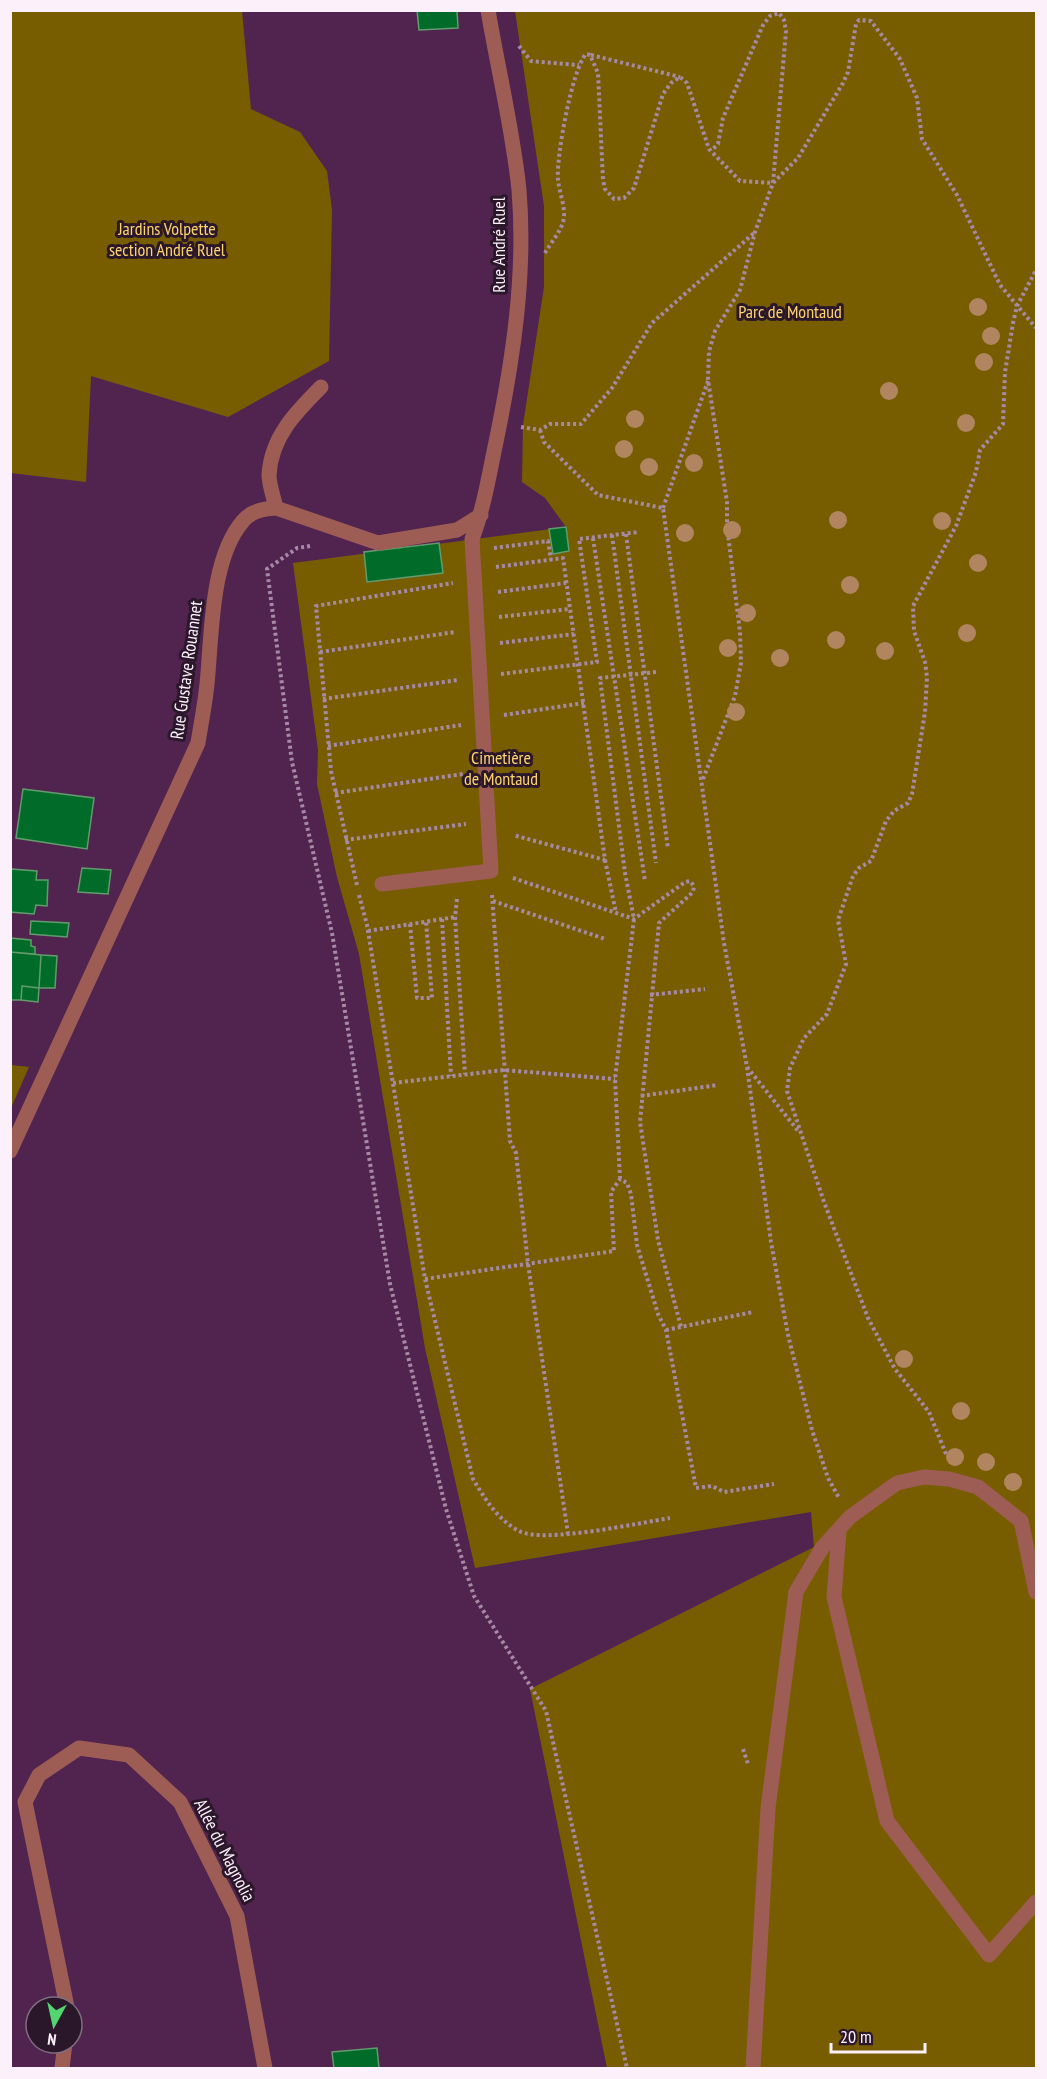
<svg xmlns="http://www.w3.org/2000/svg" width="1047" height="2079" font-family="'PT Sans Narrow',sans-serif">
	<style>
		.green { fill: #785d00 }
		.building { fill: #016c2a; stroke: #629b6c; stroke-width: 1.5 }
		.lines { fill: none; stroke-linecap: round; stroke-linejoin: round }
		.path { stroke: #a68aa5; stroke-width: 4; stroke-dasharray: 3 3; stroke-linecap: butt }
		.minor { stroke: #9e5d54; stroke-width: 15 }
		.tree { fill: #b08560 }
		.labels { text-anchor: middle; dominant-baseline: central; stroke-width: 6; stroke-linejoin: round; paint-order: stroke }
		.park-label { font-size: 18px; fill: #fdd56e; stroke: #2b172a }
		.street-label { font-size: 18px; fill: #fcf1fb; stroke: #2b172a }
	</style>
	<rect width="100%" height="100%" fill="#512450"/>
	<path class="green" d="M 11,10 L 242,11 L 251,109 L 300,132 L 327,171 L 332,210 L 329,361 L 228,417 L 91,376 L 86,482 L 11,473 Z
		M 515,11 L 1036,11 L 1036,2068 L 607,2068 L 530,1689 L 814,1547 L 811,1512 L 475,1568 L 425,1348 L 359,954 L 337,877 L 317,784 L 318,750 L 293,563 L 566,527 L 545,498 L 522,482 L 523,425 L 544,287 L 544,206 Z
		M 11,1065 L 29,1067 L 11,1108 L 10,1065 Z"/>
	<path class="building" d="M 417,10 L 457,10 L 458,28 L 419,30 Z
		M 566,527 L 569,551 L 553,554 L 549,529 Z
		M 439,543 L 443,573 L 367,582 L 364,552 Z
		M 23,789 L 94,798 L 87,849 L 16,838 Z
		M 82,868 L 111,870 L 108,894 L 78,892 Z
		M 11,869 L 37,871 L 36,880 L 48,880 L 47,906 L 36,905 L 34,914 L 10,912 Z
		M 31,921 L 69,923 L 67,937 L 30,934 Z
		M 10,938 L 31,940 L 31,946 L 35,947 L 35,954 L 10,952 Z
		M 10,952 L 41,955 L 39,988 L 22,986 L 21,1000 L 10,1000 Z
		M 41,955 L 57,956 L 55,988 L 39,988 Z
		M 22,986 L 39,988 L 38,1002 L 21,1000 Z
		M 377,2048 L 379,2068 L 334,2068 L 332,2052 Z"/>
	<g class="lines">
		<path class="path" d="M 519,46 L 531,61 L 579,65
			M 591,55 L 680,77
			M 545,253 C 550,244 558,235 562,225 C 568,211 559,194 558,179 C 556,158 572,69 586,54 L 590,55 L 598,73 L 603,180 L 605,189 L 614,199 L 624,198 L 634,188 L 663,94 L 671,83 L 680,77 L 687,83 L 709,149 L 740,181 L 773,183 L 786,31 L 784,20 L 779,13 L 770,16 L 763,25 L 723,118 L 718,144 L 712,150
			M 521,427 L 540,430 L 550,424 L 581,424 L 612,388 L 652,323 L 754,233
			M 540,430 L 544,442 L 598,495 L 663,508 L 724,943 L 747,1067 L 771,1242 L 788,1335 L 812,1430 L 828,1478 L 839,1498
			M 663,508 L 708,381
			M 626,534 L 668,849
			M 612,535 L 656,863
			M 593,538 L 645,881
			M 310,546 L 297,548 L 267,569 L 292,762 L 332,933 L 390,1284 L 446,1509 L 474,1596 L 546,1711 L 627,2068
			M 494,548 L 548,541 L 551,560
			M 496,567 L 563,558 L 605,860 L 513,835
			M 498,592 L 566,583
			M 499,617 L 570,609
			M 500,643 L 574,634
			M 320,652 L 455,632
			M 501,674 L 597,662 L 579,539 L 639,532
			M 323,699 L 458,680
			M 504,715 L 584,703
			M 328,746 L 461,725
			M 703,779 L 735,696 L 741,663 L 740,632 L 727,526 L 727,502 L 708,380 L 709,351 L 715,331 L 740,290 L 755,232 L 773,183 L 798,158 L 843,83 L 848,72 L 856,24 L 859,20 L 871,21 L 900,59 L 917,98 L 922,139 L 957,195 L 1000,285 L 1036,328
			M 335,793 L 463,774
			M 345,840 L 466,824
			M 605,860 L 616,913
			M 513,878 L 634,919 L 685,882 L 690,881 L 694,886 L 693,892 L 659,923 L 640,1122 L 658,1240 L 681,1327
			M 357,885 L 331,771 L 316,606 L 453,583
			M 359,895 L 367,925 L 425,1279 L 473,1479 C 485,1499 498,1520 519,1531 C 543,1544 639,1523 670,1518
			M 492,895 L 510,1141 L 516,1153 L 528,1264 L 568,1534
			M 457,899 L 455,917 L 465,1074
			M 493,901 L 605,939
			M 442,919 L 451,1076
			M 410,924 L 417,998 L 432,998 L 426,921
			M 368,931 L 455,917
			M 650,995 L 705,989
			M 747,1067 L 799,1132
			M 393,1083 L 504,1070 L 615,1079
			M 641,1096 L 718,1085
			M 620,1179 L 615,1079 L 634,919 L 625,873 L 600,678 L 656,672
			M 425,1279 L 614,1251 L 611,1192 L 620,1179 L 627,1183 L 631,1194 L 637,1245 L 658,1314 L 666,1330 L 696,1488 L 712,1486 L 724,1492 L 774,1484
			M 666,1330 L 753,1312
			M 946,1454 L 929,1412 L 895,1369 L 868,1318 L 824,1202 L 787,1091 L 790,1068 L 804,1038 L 827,1014 L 846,964 L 838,920 L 853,876 L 859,868 L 871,861 L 886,821 L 894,811 L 908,803 L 912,794 L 925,712 L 927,677 L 925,662 L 914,631 L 913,606 L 956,526 L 976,472 L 980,450 L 1003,424 L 1005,372 L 1013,323 L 1017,306 L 1036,270
			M 743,1749 L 748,1764"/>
		<path class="minor" d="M 276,508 C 274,498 269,485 269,475 C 271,437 296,412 321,387
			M 382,884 L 491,871 L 472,539 C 484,508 489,475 496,442 C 513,360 526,274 519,190 C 513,130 498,70 488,10
			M 10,1151 L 198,743 C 201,724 205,704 207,684 C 212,637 210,559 243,521 C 251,511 263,509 276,508 L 378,543 L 457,530 L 481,515
			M 839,1531 L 834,1597 L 887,1821 L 989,1955 L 1036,1902
			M 67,2007 L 25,1802 L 39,1775 L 79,1748 L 129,1755 L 180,1802 L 237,1916 L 265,2068
			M 62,2068 L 65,2043
			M 753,2068 L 768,1808 L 796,1592 L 822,1548 L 850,1517 L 897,1483 L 924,1477 L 949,1479 L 978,1487 L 1021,1521 L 1036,1592"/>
	</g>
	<g class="tree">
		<circle cx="978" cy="307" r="9"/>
		<circle cx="991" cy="336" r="9"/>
		<circle cx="984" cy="362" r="9"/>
		<circle cx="889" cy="391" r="9"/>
		<circle cx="635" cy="419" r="9"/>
		<circle cx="966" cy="423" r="9"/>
		<circle cx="624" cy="449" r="9"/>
		<circle cx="694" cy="463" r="9"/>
		<circle cx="649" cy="467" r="9"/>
		<circle cx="838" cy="520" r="9"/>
		<circle cx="942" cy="521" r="9"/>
		<circle cx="732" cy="530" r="9"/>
		<circle cx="685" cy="533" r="9"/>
		<circle cx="978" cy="563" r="9"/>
		<circle cx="850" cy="585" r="9"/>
		<circle cx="747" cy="613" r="9"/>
		<circle cx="967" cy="633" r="9"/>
		<circle cx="836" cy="640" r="9"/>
		<circle cx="728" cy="648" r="9"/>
		<circle cx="885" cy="651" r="9"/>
		<circle cx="780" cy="658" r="9"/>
		<circle cx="736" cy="712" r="9"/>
		<circle cx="904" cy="1359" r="9"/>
		<circle cx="961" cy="1411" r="9"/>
		<circle cx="955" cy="1457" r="9"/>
		<circle cx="986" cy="1462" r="9"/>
		<circle cx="1013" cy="1482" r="9"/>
	</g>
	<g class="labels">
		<g class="park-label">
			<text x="167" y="228">Jardins Volpette<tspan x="167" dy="21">section André Ruel</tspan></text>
			<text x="790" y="311">Parc de Montaud</text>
			<text x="501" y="757">Cimetière<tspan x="501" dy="21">de Montaud</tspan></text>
		</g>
		<g class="street-label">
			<text transform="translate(498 245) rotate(-90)">Rue André Ruel</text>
			<text transform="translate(186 670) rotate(-82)">Rue Gustave Rouannet</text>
			<text transform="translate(225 1850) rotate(63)">Allée du Magnolia</text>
		</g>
	</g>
	<rect width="1047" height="2079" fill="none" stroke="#fcf1fb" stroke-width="24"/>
	<g transform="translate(54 2025) rotate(188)"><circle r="28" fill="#2b172a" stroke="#7f6e7e" stroke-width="1.5"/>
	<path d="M0-4.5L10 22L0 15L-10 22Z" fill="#53d672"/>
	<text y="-9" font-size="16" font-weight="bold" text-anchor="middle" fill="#fcf1fb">N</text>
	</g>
	<path d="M831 2043v9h94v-9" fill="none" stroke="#fcf1fb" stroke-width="3"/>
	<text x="840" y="2043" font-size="18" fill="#fcf1fb" stroke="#2b172a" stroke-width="4.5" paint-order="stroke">20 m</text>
</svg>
